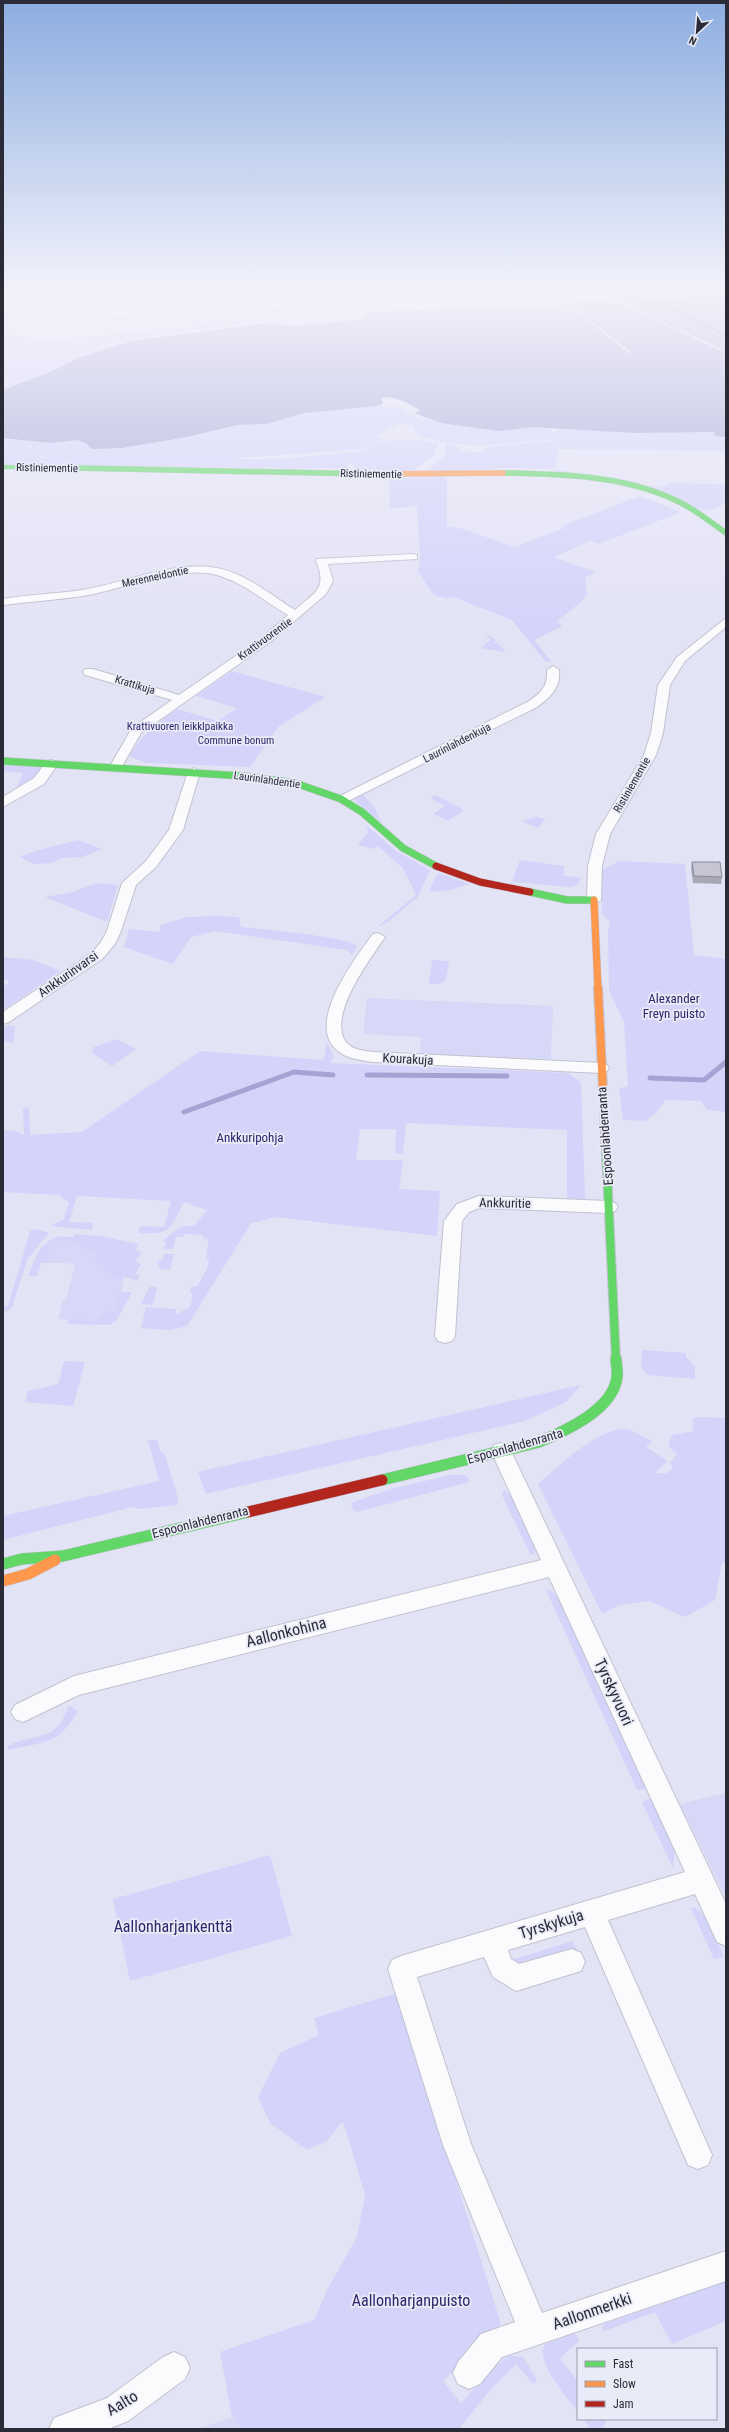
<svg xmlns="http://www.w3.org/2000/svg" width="729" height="2432" font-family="'Roboto Condensed',sans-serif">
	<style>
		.built { fill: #d7d7f7 }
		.green { fill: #d4d3fa; fill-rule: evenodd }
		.water { fill: #a5a3d4 }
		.pier { fill: #e3e3f6 }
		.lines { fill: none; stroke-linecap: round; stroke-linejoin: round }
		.stream { stroke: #a5a3d4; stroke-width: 5 }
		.ferry { stroke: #2e216b; stroke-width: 1; stroke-dasharray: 2.5 2; stroke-linecap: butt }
		.street-casing { stroke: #c1c1d0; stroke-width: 2 }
		.fast-far4-casing { stroke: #c1c1d0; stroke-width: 4.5 }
		.fast-far3-casing { stroke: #c1c1d0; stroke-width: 6 }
		.fast-far2-casing { stroke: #c1c1d0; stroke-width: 8 }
		.fast-far1-casing { stroke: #c1c1d0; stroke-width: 10 }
		.fast-casing { stroke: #c1c1d0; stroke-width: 12 }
		.slow-far3-casing { stroke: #c1c1d0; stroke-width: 6 }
		.slow-far2-casing { stroke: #c1c1d0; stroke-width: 8 }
		.slow-far1-casing { stroke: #c1c1d0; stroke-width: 10 }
		.slow-casing { stroke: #c1c1d0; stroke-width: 12 }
		.jam-far1-casing { stroke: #c1c1d0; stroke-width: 8 }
		.jam-casing { stroke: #c1c1d0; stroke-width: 12 }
		.street { fill: #fbfbfe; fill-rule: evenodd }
		.fast-far4 { stroke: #63d668; stroke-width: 4 }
		.fast-far3 { stroke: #63d668; stroke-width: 5.5 }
		.fast-far2 { stroke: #63d668; stroke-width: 7 }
		.fast-far1 { stroke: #63d668; stroke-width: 8 }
		.fast { stroke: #63d668; stroke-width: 11 }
		.slow-far3 { stroke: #ff974d; stroke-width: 5.5 }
		.slow-far2 { stroke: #ff974d; stroke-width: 7 }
		.slow-far1 { stroke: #ff974d; stroke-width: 8 }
		.slow { stroke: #ff974d; stroke-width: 11 }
		.jam-far1 { stroke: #b3261e; stroke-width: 7 }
		.jam { stroke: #b3261e; stroke-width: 11 }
		.wall { fill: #a9a9b6 }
		.building { fill: #c5c5d4; stroke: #8a8a94 }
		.labels { text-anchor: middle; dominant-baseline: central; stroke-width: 3.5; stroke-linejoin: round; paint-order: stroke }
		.far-street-label { font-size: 11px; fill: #2b2b38; stroke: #eaebf9 }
		.far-park-label { font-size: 11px; fill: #30246d; stroke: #eaebf9 }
		.street-label { font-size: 13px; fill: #2b2b38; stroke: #eaebf9 }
		.park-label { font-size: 13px; fill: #30246d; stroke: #eaebf9 }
		.near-street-label { font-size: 16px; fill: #2b2b38; stroke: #eaebf9 }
		.near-park-label { font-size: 16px; fill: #30246d; stroke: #eaebf9 }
	</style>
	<rect width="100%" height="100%" fill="#e3e3f6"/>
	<path class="built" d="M 367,998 L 553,1006 L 551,1059 L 420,1054 L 421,1037 L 363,1034 Z
		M 59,1236 L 73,1237 L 94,1252 L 117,1279 L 124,1280 L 116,1311 L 109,1310 L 97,1316 L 96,1321 L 58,1319 L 63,1300 L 66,1300 L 75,1265 L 66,1263 L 42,1263 L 48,1241 Z
		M 726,1793 L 726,1897 L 680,1804 Z
		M 236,2416 L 280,2429 L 198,2429 Z"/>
	<path class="green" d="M 13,289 L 189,289 C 161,297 129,298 101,296 C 72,295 43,308 14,302 Z
		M 256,289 L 363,289 L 380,300 C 341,310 302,304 263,301 Z
		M 249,305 L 262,306 L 260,320 L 137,338 L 87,350 L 168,335 L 419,368 L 421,415 L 429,420 L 555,422 L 551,432 L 557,431 L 561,423 L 726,412 L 726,451 L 559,449 L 554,469 L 606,479 L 608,476 L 641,483 L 635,486 L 553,472 L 553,469 L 506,468 L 426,472 L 444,456 L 446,444 L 458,446 L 461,451 L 480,452 L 488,447 L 571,439 C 522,438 463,457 416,433 L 413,426 L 400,424 L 377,435 L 381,440 L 363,449 L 227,459 L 279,459 L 359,452 L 382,441 L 419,440 L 439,443 L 433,456 L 410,473 L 373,470 L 357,471 L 352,463 L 348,463 L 350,469 L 3,465 L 3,386 L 19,380 L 3,382 L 3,333 L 50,341 L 252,319 ZM 389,397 L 401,400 L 420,410 L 415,413 L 420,415 L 424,422 L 400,407 L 378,406 L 383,404 L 381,398 Z
		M 269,306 L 281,307 L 283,312 L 270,321 L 265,321 Z
		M 443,477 L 447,479 L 447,526 L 463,529 L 515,547 L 564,528 L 562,526 L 640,496 L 681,512 L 599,544 L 590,541 L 554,557 L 595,572 L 585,578 L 587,594 L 582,601 L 557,621 L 562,626 L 534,640 L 551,661 L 546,662 L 512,620 L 453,597 L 448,599 L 434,595 L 418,572 L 420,558 L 417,506 L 390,509 L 389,478 Z
		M 671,483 L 726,484 L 726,502 L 718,508 L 704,511 L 644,488 L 651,485 L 661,488 Z
		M 491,635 L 490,636 L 497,641 L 494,641 L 495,643 L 498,643 L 505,652 L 481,648 L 492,639 L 485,637 Z
		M 232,671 L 325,697 L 278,727 L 250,767 L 146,763 L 129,756 C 142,735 157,723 177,709 L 218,721 L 237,708 L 196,696 Z
		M 3,765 L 40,767 L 44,769 L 39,777 L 15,791 L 23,773 L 3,771 Z
		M 361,793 L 373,805 L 382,823 L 356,802 L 355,799 Z
		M 435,795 L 461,808 L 463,811 L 448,821 L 433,814 L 445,806 L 430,798 Z
		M 537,817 L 545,819 L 538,828 L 521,821 Z
		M 366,825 L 396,851 L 430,870 L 417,898 L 389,921 L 376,928 L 416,895 L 403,868 L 377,846 L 373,849 L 358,845 L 368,832 Z
		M 78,840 L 102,849 L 82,857 L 61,858 L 52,863 L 34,864 L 20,857 C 39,848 58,846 78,840 Z
		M 520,860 L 565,866 L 563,875 L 582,878 L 576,885 L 570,887 L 512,882 Z
		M 619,861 L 685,864 L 694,955 L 726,959 L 726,1112 L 707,1110 L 701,1101 L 665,1100 L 657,1112 L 645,1121 L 623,1120 L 619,1089 L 628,1086 L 624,1022 L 609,991 L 608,929 L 610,922 L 602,914 L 602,870 Z
		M 438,873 L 470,884 L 450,890 L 432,892 L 429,890 Z
		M 96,883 L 118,885 L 107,922 L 45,897 L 73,892 Z
		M 217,916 L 239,917 L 241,927 C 259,929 350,937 357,946 L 352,955 L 347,950 L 215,931 L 191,937 L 173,964 L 124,947 L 129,929 L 159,932 L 161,925 L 187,917 Z
		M 3,957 L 33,960 L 61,971 L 3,1010 L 3,985 L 7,985 L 9,981 L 3,979 Z
		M 432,960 L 449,961 L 446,980 L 439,984 L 429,984 Z
		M 8,1025 L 15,1027 L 13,1043 L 3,1041 L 3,1028 Z
		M 117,1039 L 136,1049 L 112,1066 L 92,1053 L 94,1047 Z
		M 327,1042 L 334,1057 L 330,1063 L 568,1073 L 581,1082 L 585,1199 L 567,1198 L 567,1130 L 406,1123 L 403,1154 L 395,1153 L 396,1129 L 360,1129 L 356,1160 L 403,1160 L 399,1189 L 440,1191 L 437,1236 L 275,1217 L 249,1224 L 250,1225 L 187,1326 L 170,1330 L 141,1328 L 146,1307 L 176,1309 L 175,1315 L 190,1307 L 193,1294 L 190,1293 L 191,1287 L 198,1286 C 202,1275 207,1273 209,1260 L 206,1259 L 209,1239 L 203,1238 L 203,1235 L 184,1234 L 183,1237 L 176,1237 L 173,1249 L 164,1249 L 166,1242 L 162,1241 L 180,1227 L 195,1225 L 207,1210 L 184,1202 C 169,1229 173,1235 138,1233 L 140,1226 L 164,1227 L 171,1201 L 77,1196 L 69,1222 L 93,1223 L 92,1230 L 50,1226 L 63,1220 L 69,1203 L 59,1195 L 3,1192 L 3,1130 L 16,1131 L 24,1135 L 23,1108 L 29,1107 L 30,1135 L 82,1132 L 200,1051 L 322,1060 L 324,1058 Z
		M 35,1229 L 49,1233 L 28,1258 L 12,1307 L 8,1311 L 3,1311 L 3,1306 L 8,1306 L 30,1231 Z
		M 75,1234 L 100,1236 L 139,1244 L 135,1250 L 142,1252 L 135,1262 L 141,1264 L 135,1274 L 140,1275 L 137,1281 L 123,1276 L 124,1280 L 117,1279 L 92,1257 L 94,1252 L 87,1251 L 79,1244 L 80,1242 L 58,1240 L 49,1243 L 48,1254 L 45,1257 L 49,1258 L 47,1263 L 41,1263 L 37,1276 L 28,1276 C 39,1249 42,1236 73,1237 Z
		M 164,1254 L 174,1254 L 170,1270 L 161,1269 L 156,1261 L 162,1261 Z
		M 149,1287 L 157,1287 L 153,1305 L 141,1304 Z
		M 120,1292 L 132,1292 L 117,1320 L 110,1325 L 68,1324 L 67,1319 L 96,1321 L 97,1316 L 109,1310 L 116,1311 Z
		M 642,1350 L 686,1353 L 686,1357 L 695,1366 L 695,1379 L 648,1375 L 641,1367 Z
		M 64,1361 L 85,1362 L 73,1406 L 25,1402 L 28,1391 L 58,1384 Z
		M 581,1385 L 566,1402 L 525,1421 L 206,1494 L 198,1472 Z
		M 701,1417 L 726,1418 L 726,1562 L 722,1563 L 715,1600 L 685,1617 L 649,1601 L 619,1605 L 602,1614 L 538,1484 C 557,1468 604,1422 630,1430 C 637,1432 645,1438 652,1441 L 646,1447 L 668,1461 L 655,1473 L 667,1473 L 673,1468 L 670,1463 L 677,1454 L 668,1446 L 672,1435 L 693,1431 L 693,1418 Z
		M 148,1440 L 157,1440 L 160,1450 L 165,1455 L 178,1498 L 177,1505 L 139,1509 L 132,1507 L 3,1540 L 3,1516 L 159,1481 Z
		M 450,1475 L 466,1475 L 470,1482 L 357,1512 L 353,1510 L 351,1503 L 391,1489 Z
		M 504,1489 L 512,1497 L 536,1548 L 533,1555 L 530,1554 L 502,1495 Z
		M 546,1590 L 552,1591 L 561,1600 L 648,1789 L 637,1790 Z
		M 69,1705 L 78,1711 C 59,1745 43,1742 8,1750 L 8,1746 C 22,1737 44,1740 57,1727 C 63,1722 66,1711 69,1705 Z
		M 652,1798 L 675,1849 L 673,1868 L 642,1802 Z
		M 270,1855 L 292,1936 L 130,1981 L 113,1899 Z
		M 695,1907 L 707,1919 L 724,1957 L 714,1959 L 691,1908 Z
		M 573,1941 L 577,1951 L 516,1968 L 505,1962 Z
		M 397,1993 L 501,2324 L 443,2381 L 461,2403 L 491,2370 L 509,2355 L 523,2357 L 537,2379 L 536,2382 L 533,2384 L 516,2364 L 491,2389 L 459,2429 L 239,2429 L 236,2416 L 232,2417 L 220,2352 L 314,2320 L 327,2290 L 357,2237 L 365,2195 L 345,2127 L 342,2122 L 327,2141 L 307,2150 L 270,2123 L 258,2097 L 280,2053 L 319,2035 L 314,2018 Z
		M 726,2281 L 726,2321 L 672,2344 L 655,2312 L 602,2332 L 604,2324 Z
		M 571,2333 L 577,2335 L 579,2341 L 560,2358 L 578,2382 L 578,2412 C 569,2400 530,2356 547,2342 C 553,2338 564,2336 571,2333 Z
		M 583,2419 L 605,2419 L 606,2422 L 602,2429 L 590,2429 Z"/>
	<path class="water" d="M 419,289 L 510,289 L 482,292 Z
		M 573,289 L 726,289 L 726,437 L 715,436 L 715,432 L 634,433 L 533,427 L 499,431 L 441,423 L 415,413 L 420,410 C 407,403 395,395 381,398 L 383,404 L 376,406 L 305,413 L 266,424 L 237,425 L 187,437 L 122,448 L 91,449 L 87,444 L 78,440 L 50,443 L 3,438 L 3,390 L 48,373 L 78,358 L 131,341 L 268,323 L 292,326 L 356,320 L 362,318 L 370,312 L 572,304 L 574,302 L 571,302 L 583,300 L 614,300 L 614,298 L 591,297 Z"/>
	<path class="pier" d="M 587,296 L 641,301 L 615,300 L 724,350 L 720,350 L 612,300 L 583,300 Z
		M 567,304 L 569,304 L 632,353 L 629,353 Z"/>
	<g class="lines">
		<path class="stream" d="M 367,1075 L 507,1076
			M 650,1078 L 704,1080 L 726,1062
			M 184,1112 L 294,1072 L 333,1075"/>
		<path class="ferry" d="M 631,300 L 666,305 L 726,335
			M 657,302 L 684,303 L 694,297 L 692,289"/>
		<defs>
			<path id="street" d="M 252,301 L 337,306 L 382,301 L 386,303 L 337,310 L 252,305 L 121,316 L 37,309 L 3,312 L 3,308 L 37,305 L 121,312 Z
				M 413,554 L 417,555 L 417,559 L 328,564 L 333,581 L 326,594 L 270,642 L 141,733 L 121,768 L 115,772 L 109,768 L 132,728 L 172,700 L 85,675 L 83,672 L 85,669 L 93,669 L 179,695 L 262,638 L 288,615 C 266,602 242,582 217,575 C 177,565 127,588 88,595 C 60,600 31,601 3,605 L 3,599 C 31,594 60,594 88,589 C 130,581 173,561 217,568 C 245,573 271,595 295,610 C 315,592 328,589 316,561 L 317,559 Z
				M 726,618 L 726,627 L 685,661 L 670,685 L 663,733 L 656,755 L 610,834 L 602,866 L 601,900 L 594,904 L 589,903 L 587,900 L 588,866 L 596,834 L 644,755 L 651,733 L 658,685 L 677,657 Z
				M 553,666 L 559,670 C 561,687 551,697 537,707 L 346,802 L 341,803 L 334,799 L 529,701 C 541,693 548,686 547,670 Z
				M 52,760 L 58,764 L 44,784 L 3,807 L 3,797 L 34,778 L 47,761 Z
				M 194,768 L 200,772 L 183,830 L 156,867 L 136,885 L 121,931 L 115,944 L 102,959 L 9,1022 L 3,1024 L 3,1012 L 92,953 L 101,942 L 107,931 L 122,883 L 146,861 L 169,830 L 188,772 Z
				M 378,933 L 385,937 C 371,958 325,1018 347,1043 C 353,1050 365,1051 373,1052 L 601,1063 L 607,1065 L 609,1068 L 607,1071 L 601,1073 L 373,1062 C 362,1060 347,1059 338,1051 C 304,1025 355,958 373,934 Z
				M 479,1196 L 609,1201 L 615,1203 L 618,1207 L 615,1211 L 609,1213 L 479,1208 L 469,1212 L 462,1221 L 455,1336 L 452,1341 L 445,1343 L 438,1341 L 435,1336 L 444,1221 L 457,1204 Z
				M 501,1443 L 508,1445 L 511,1451 L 726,1904 L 726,1946 L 717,1942 L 695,1894 L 608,1920 L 712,2155 L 708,2165 L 698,2169 L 688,2165 L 585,1927 L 508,1950 L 511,1959 L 519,1964 L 572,1949 L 581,1953 L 585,1962 L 581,1971 L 516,1991 L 493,1977 L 484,1957 L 417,1977 L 471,2144 L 542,2313 L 726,2251 L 726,2281 L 502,2357 L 480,2384 L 469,2389 L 458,2384 L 453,2373 L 458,2362 L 481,2334 L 515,2322 L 443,2145 L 388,1969 L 392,1960 L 401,1956 L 685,1872 L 549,1577 L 79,1695 L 23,1722 L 15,1719 L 11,1712 L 15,1705 L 74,1676 L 541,1560 L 491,1451 L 494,1445 Z
				M 174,2352 L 185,2357 L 190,2368 L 185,2379 L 128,2421 L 108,2429 L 49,2429 L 54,2418 L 107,2398 L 163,2357 Z"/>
			<path id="fast-far4" d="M 3,467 L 130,469"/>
			<path id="fast-far3" d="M 77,468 L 372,474
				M 503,473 C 560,474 622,475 675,500 C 694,508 709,521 726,533"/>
			<path id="fast-far2" d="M 3,761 L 243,776 L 295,783 L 341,799 L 362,812 L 403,848 L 436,866
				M 530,892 L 567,900 L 594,900"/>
			<path id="fast-far1" d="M 606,1151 L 616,1360"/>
			<path id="fast" d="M 382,1480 L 539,1442 C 565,1431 613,1410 617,1377 C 618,1371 616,1365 616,1359
				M 3,1564 L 22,1559 L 63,1556 L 248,1512"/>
			<path id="slow-far3" d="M 372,474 L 503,473"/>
			<path id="slow-far2" d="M 594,900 L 598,989"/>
			<path id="slow-far1" d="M 598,988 L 606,1151"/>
			<path id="slow" d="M 3,1581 L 28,1574 L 55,1560"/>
			<path id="jam-far1" d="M 436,866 L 480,882 L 530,892"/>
			<path id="jam" d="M 248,1512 L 382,1480"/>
		</defs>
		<use href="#street" class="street-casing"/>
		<use href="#fast-far4" class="fast-far4-casing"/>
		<use href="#fast-far3" class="fast-far3-casing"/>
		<use href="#fast-far2" class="fast-far2-casing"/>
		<use href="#fast-far1" class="fast-far1-casing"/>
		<use href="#fast" class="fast-casing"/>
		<use href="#slow-far3" class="slow-far3-casing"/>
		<use href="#slow-far2" class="slow-far2-casing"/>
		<use href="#slow-far1" class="slow-far1-casing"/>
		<use href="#slow" class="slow-casing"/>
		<use href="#jam-far1" class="jam-far1-casing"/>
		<use href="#jam" class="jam-casing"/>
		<use href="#street" class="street"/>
		<use href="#fast-far4" class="fast-far4"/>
		<use href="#fast-far3" class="fast-far3"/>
		<use href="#fast-far2" class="fast-far2"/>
		<use href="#fast-far1" class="fast-far1"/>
		<use href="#fast" class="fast"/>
		<use href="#slow-far3" class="slow-far3"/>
		<use href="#slow-far2" class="slow-far2"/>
		<use href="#slow-far1" class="slow-far1"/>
		<use href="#slow" class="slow"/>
		<use href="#jam-far1" class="jam-far1"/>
		<use href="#jam" class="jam"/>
	</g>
	<path class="wall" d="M 692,862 L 722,877 L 721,884 L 693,883 L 691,869 Z"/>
	<path class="building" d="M 692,862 L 720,862 L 722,877 L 694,876 Z"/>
	<linearGradient id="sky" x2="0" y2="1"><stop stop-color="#8dade0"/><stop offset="0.46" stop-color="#f2f2fb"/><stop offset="1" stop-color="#f2f2fb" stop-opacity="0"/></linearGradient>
	<rect width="729" height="630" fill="url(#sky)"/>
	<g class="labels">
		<g class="far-street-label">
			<text transform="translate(47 468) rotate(1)">Ristiniementie</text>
			<text transform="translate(371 474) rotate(1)">Ristiniementie</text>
			<text transform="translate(155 577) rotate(-12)">Merenneidontie</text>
			<text transform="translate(265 639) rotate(-36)">Krattivuorentie</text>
			<text transform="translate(135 685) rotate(17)">Krattikuja</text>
			<text transform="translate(457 743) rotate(-27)">Laurinlahdenkuja</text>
			<text transform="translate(267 780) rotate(8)">Laurinlahdentie</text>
			<text transform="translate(632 785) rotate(-60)">Ristiniementie</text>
		</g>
		<g class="far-park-label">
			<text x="180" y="726">Krattivuoren leikkIpaikka</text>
			<text x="236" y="740">Commune bonum</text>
		</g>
		<g class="street-label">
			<text transform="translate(68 974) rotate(-35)">Ankkurinvarsi</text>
			<text transform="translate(408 1059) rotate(3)">Kourakuja</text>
			<text transform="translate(605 1136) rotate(-94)">Espoonlahdenranta</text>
			<text transform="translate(505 1203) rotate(1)">Ankkuritie</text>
			<text transform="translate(515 1446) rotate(-16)">Espoonlahdenranta</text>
			<text transform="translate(200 1522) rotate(-14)">Espoonlahdenranta</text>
		</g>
		<g class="park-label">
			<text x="674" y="998">Alexander<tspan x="674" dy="15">Freyn puisto</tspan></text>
			<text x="250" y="1137">Ankkuripohja</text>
		</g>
		<g class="near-street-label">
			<text transform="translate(286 1632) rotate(-14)">Aallonkohina</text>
			<text transform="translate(614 1692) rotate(65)">Tyrskyvuori</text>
			<text transform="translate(551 1924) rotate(-17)">Tyrskykuja</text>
			<text transform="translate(592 2311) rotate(-19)">Aallonmerkki</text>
			<text transform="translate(122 2403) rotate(-31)">Aalto</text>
		</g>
		<g class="near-park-label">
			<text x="173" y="1926">Aallonharjankenttä</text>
			<text x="411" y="2300">Aallonharjanpuisto</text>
		</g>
	</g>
	<rect width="729" height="2432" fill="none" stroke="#2b2b38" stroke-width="8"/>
	<rect x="577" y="2348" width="140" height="72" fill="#eaebf9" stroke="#9e9eac"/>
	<rect x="585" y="2361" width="20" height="6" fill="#63d668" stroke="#9e9eac"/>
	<text x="613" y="2368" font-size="12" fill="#2b2b38">Fast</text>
	<rect x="585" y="2381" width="20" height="6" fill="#ff974d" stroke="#9e9eac"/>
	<text x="613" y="2388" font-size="12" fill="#2b2b38">Slow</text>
	<rect x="585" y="2401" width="20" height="6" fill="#b3261e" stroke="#9e9eac"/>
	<text x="613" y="2408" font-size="12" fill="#2b2b38">Jam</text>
	<g transform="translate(697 32) rotate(206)" stroke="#eaebf9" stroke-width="3" paint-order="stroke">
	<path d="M0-3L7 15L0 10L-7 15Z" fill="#2b2b38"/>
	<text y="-6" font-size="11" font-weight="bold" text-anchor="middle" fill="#2b2b38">N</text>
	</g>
</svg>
